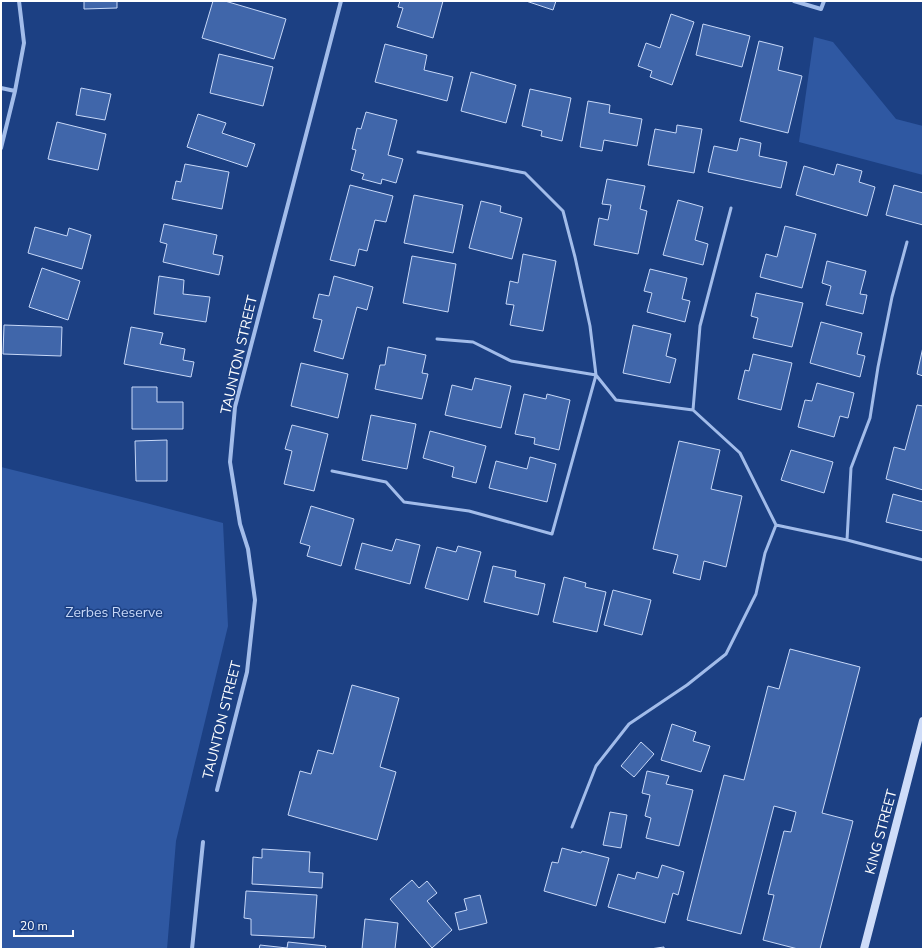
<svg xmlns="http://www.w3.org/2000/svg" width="924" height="950" font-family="'Nunito Sans',sans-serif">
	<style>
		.green { fill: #2f58a2 }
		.building { fill: #4066aa; stroke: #c7d8f8 }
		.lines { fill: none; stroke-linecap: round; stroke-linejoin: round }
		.lane { stroke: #a2bcea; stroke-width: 3 }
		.street { stroke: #a2bcea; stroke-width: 4 }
		.secondary { stroke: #cedcf8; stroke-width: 8 }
		.labels { text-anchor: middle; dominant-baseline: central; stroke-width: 3; stroke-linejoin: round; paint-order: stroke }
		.street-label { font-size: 14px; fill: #fff; stroke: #1c4083 }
		.park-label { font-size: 14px; fill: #c7d8f8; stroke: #1c4083 }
	</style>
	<rect width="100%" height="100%" fill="#1c4083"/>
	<path class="green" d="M 814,37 L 833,42 L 896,119 L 923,126 L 923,175 L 799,142 Z
		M 1,467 L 146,503 L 223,523 L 228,626 L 176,841 L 167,949 L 1,949 Z"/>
	<path class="building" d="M 84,1 L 117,1 L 117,8 L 84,9 Z
		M 213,1 L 225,1 L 286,19 L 274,59 L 202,38 Z
		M 400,1 L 443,1 L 433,38 L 397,27 L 403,8 L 398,7 Z
		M 526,1 L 556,1 L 553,10 Z
		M 671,14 L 694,22 L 672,85 L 650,77 L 652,71 L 638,66 L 646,43 L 660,48 Z
		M 703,24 L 750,36 L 742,67 L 696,55 Z
		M 759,41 L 783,47 L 778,70 L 802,76 L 788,133 L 740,121 Z
		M 385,44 L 427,55 L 424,70 L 453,77 L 447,101 L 375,82 Z
		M 219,54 L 273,67 L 263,106 L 210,93 Z
		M 471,72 L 516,85 L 506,123 L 461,111 Z
		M 81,88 L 111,94 L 105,120 L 76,115 Z
		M 530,89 L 571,98 L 562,141 L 541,136 L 542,131 L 522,126 Z
		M 588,101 L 610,105 L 609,113 L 642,119 L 637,146 L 604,140 L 602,151 L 580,147 Z
		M 366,112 L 397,120 L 388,155 L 403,159 L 396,183 L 382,179 L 381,184 L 362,179 L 364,174 L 351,170 L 356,150 L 352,149 L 357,128 L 361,129 Z
		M 198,114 L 226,123 L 222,133 L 255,144 L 247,167 L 187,147 Z
		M 57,122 L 106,134 L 98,170 L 48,159 Z
		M 677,125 L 702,129 L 694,173 L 648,165 L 655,129 L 676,133 Z
		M 740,138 L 761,143 L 759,156 L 787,162 L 781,188 L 708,172 L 714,146 L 737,151 Z
		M 185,164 L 229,172 L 222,209 L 172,199 L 176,181 L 181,182 Z
		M 837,164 L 862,171 L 859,182 L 875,187 L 867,216 L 796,195 L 804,166 L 834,175 Z
		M 607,179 L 645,186 L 640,209 L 647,211 L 638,254 L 594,245 L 599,218 L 608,220 L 611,205 L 602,204 Z
		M 350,185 L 393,196 L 386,222 L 375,220 L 367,251 L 359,249 L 355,266 L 330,260 Z
		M 894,185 L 923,193 L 923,225 L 886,215 Z
		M 414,195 L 463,205 L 453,253 L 404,243 Z
		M 678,200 L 703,207 L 695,240 L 708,244 L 703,265 L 663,255 Z
		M 481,201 L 501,206 L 500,212 L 522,218 L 512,259 L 469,248 Z
		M 164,224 L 217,235 L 213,254 L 223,256 L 219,275 L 163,262 L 167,244 L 160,242 Z
		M 785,226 L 816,234 L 802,288 L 760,277 L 766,254 L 777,257 Z
		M 35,227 L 67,236 L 69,228 L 91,235 L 82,269 L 28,253 Z
		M 523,254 L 556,261 L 543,331 L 510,325 L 514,305 L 506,304 L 510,281 L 518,283 Z
		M 412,256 L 456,264 L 448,312 L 403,303 Z
		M 827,261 L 866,271 L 860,294 L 867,295 L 863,314 L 826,305 L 831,286 L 822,283 Z
		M 42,268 L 80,281 L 68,320 L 29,307 Z
		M 650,269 L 687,278 L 682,299 L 690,301 L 685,322 L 647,312 L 652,293 L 644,291 Z
		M 159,276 L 184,280 L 183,294 L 210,297 L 206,322 L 154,314 Z
		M 334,276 L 373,287 L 367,310 L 357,307 L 343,359 L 314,351 L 322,320 L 313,318 L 319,294 L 329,296 Z
		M 756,293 L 803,303 L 792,347 L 753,338 L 758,318 L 751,316 Z
		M 821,322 L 862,333 L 857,354 L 865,356 L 860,377 L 810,363 Z
		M 4,325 L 62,327 L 61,356 L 3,354 Z
		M 633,325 L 671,334 L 666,356 L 676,359 L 670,383 L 623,373 Z
		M 131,327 L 163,333 L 160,344 L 185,349 L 183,360 L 194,362 L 191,377 L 124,364 Z
		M 388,347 L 426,355 L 422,373 L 428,374 L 422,399 L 375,389 L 380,365 L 385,365 Z
		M 923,347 L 923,376 L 917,374 Z
		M 753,354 L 792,363 L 781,410 L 738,399 L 745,370 L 749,371 Z
		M 301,363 L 348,374 L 338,418 L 291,406 Z
		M 475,378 L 511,386 L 501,428 L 445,415 L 452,385 L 472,390 Z
		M 817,383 L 854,393 L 848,418 L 840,416 L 834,437 L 798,427 L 805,400 L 812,401 Z
		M 132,387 L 157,387 L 157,402 L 183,402 L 183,429 L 132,429 Z
		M 524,394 L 546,399 L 547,394 L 570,400 L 559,450 L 534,444 L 535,438 L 515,434 Z
		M 917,405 L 923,406 L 923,490 L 886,479 L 894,447 L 905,450 Z
		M 371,415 L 416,424 L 407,469 L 362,460 Z
		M 292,425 L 328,434 L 314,491 L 284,484 L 292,451 L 285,449 Z
		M 430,431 L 486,446 L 476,483 L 452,477 L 454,467 L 423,458 Z
		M 167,440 L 167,481 L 136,481 L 135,441 Z
		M 679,441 L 720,450 L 711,489 L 742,496 L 726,567 L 704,561 L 700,580 L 673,573 L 678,555 L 653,549 Z
		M 791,450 L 833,462 L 824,493 L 781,480 Z
		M 530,457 L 556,464 L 547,502 L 489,488 L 496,461 L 527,469 Z
		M 893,494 L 923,502 L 923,531 L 886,522 Z
		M 311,506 L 354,519 L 341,566 L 307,556 L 310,546 L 300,543 Z
		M 396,539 L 420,545 L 410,584 L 355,569 L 362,543 L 392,551 Z
		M 458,546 L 481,552 L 468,600 L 425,588 L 437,547 L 456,552 Z
		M 493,566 L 516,571 L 515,577 L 545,584 L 538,615 L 484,602 Z
		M 564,577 L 586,583 L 585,587 L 606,592 L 597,632 L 553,622 Z
		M 613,590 L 651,600 L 642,635 L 604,625 Z
		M 790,649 L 860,667 L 822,813 L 853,821 L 820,949 L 798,949 L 763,940 L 774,895 L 768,894 L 784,831 L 791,832 L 796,812 L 774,806 L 741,934 L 687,920 L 724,775 L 744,780 L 768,686 L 779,689 Z
		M 352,685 L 399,698 L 380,767 L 396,772 L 377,840 L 288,815 L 300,771 L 311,774 L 318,750 L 333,754 Z
		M 672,724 L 696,732 L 693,741 L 710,746 L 701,772 L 661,760 Z
		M 641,742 L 654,754 L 634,777 L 621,766 Z
		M 647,771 L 669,776 L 666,784 L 693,790 L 679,846 L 646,838 L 651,818 L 645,816 L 650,795 L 642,793 Z
		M 610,812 L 627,815 L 621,848 L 603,845 Z
		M 562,848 L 581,853 L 582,851 L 609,858 L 596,906 L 544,891 L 552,862 L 558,863 Z
		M 262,849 L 310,852 L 309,872 L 323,873 L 322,888 L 252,884 L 253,857 L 262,858 Z
		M 662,865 L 684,872 L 678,895 L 673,893 L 665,923 L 608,907 L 618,874 L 635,879 L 637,872 L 658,878 Z
		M 412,880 L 419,888 L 427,881 L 437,893 L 427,901 L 452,930 L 432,948 L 390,899 Z
		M 246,891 L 317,895 L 314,938 L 251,935 L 251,919 L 244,918 Z
		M 480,895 L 487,923 L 459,930 L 455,913 L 467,910 L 464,899 Z
		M 365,919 L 398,923 L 395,949 L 362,949 Z
		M 288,942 L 326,946 L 325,949 L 259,949 L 260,945 L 287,948 Z
		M 664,947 L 664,949 L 650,949 Z"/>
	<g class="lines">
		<path class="lane" d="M 437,339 L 473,342 L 511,361 L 596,375 L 616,400 L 693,410 L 740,453 L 776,525 L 765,553 L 756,594 L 726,654 L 687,685 L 629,724 L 596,766 L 572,827
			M 693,410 L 700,326 L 731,208
			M 332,471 L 386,482 L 404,502 L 469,511 L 552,534 L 596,375 L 590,326 L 575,257 L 563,211 L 525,173 L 418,152
			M 776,525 L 847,540 L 923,560
			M 847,540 L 851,468 L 870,418 L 878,367 L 892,297 L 907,242"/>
		<path class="street" d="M 794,1 L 821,9 L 824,1
			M 1,88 L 15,91
			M 1,148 L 15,91 L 24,43 L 19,1
			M 217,790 L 247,672 L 255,600 L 248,549 L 240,524 L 230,462 L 235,407 L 341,1
			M 192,949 L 203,842"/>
		<path class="secondary" d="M 864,949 L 923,721"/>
	</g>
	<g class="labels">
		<g class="street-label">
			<text transform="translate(239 355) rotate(-77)">TAUNTON STREET</text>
			<text transform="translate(222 720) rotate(-76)">TAUNTON STREET</text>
			<text transform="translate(881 832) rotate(-75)">KING STREET</text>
		</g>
		<g class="park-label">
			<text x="114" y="612">Zerbes Reserve</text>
		</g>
	</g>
	<rect width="924" height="950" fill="none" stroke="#ffffff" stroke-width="4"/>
	<path d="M14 930v6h59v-6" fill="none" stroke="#ffffff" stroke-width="2"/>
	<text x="20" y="930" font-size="12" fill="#ffffff" stroke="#1c4083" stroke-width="3" paint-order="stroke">20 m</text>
</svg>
